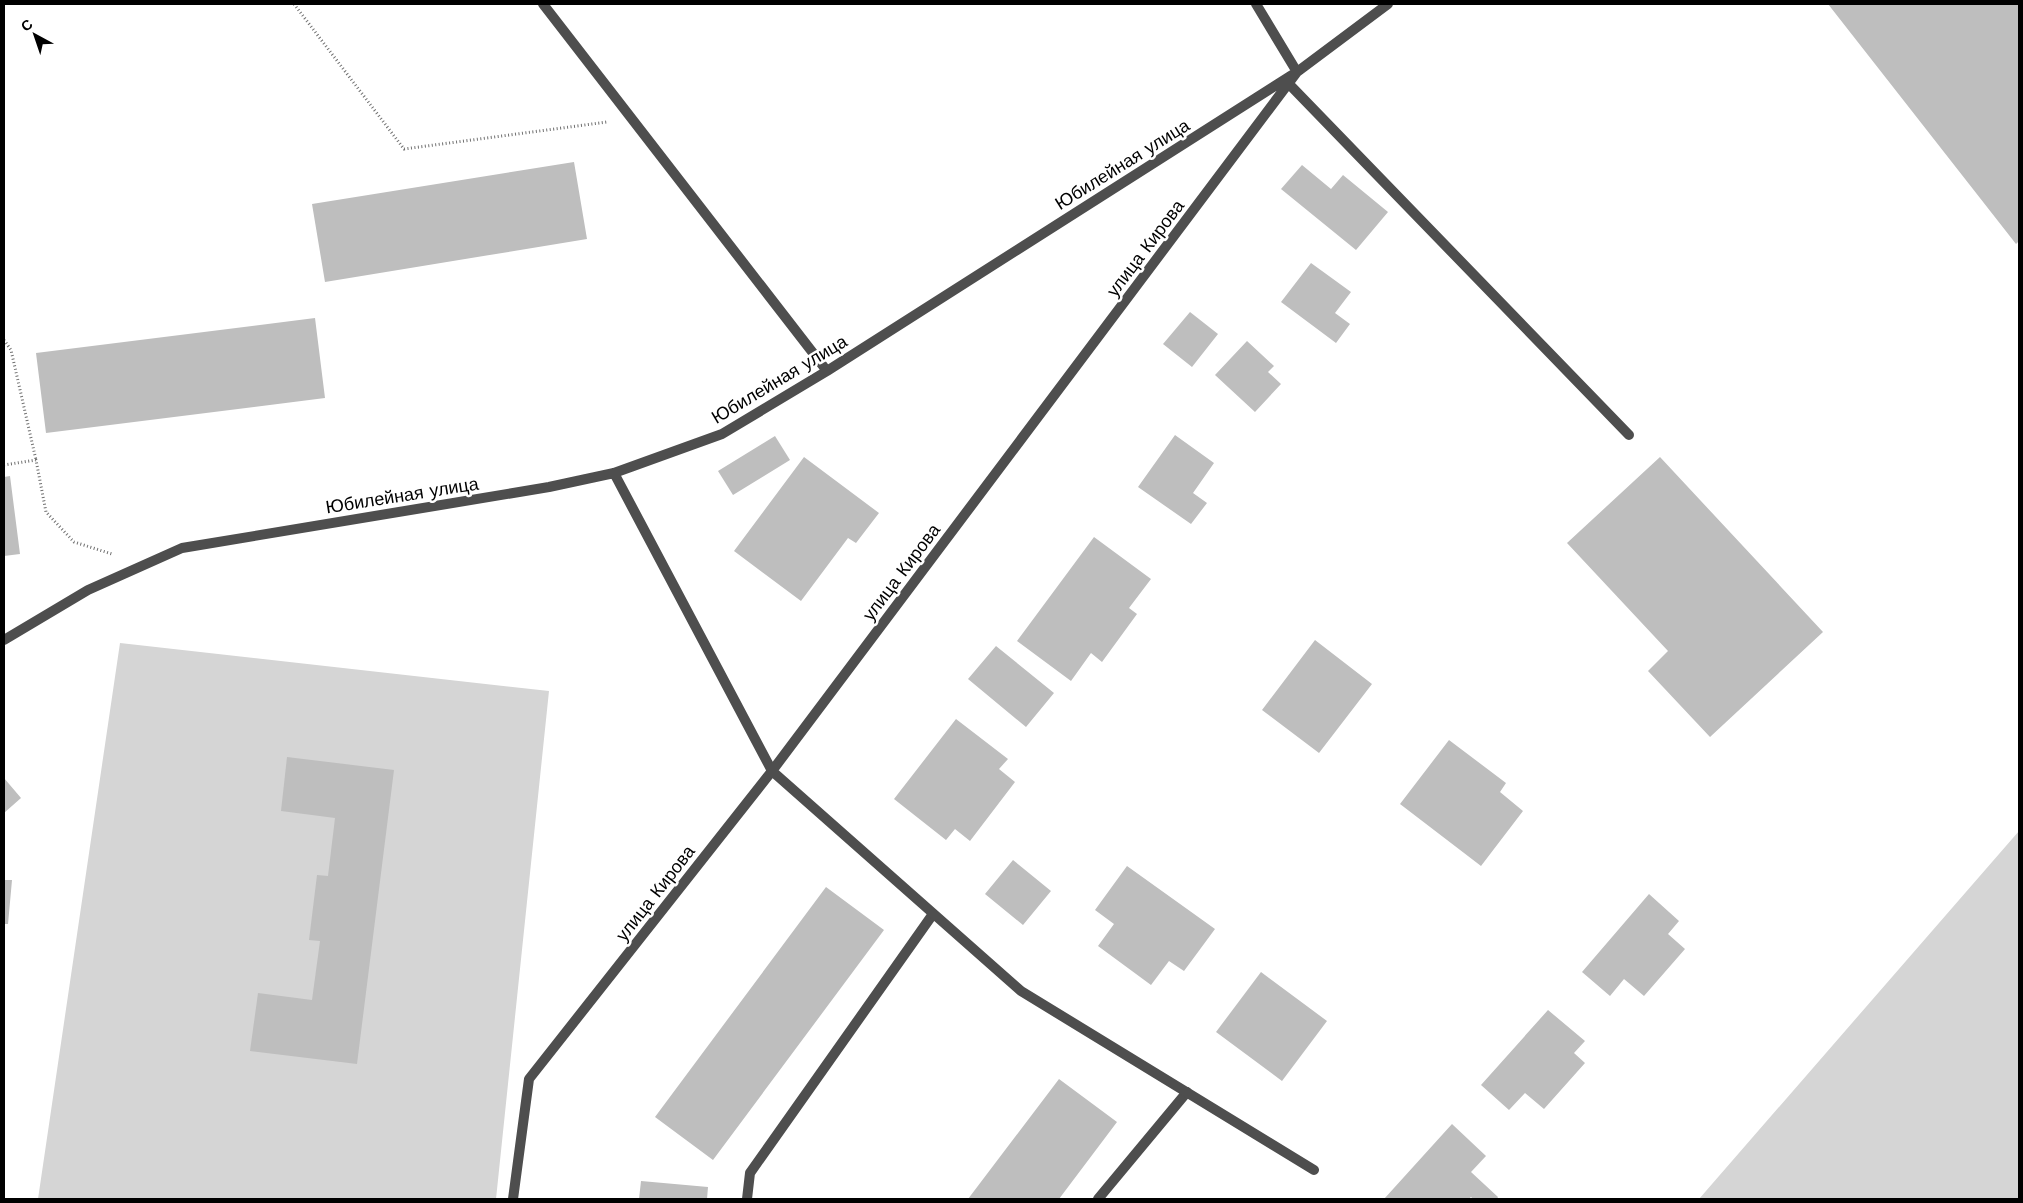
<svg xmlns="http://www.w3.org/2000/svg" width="2023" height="1203" font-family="'Work Sans',sans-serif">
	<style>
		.green { fill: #d5d5d5 }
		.building { fill: #bebebe }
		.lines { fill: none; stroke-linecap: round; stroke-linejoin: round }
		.path { stroke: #707070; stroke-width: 3; stroke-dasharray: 1 2.5; stroke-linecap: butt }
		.lane { stroke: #4e4e4e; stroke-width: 10 }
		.street { stroke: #4e4e4e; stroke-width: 10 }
		.labels { text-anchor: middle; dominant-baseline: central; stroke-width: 5; stroke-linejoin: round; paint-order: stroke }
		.street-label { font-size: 18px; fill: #000; stroke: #fff }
	</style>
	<rect width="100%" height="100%" fill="#fff"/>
	<path class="green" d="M 120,643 L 549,691 L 496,1199 L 38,1199 Z
		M 2019,831 L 2019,1199 L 1699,1199 Z"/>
	<path class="building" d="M 1828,4 L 2019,4 L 2019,241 L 2016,244 Z
		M 574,162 L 587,239 L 325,282 L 312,204 Z
		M 1302,165 L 1331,189 L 1343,175 L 1388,212 L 1356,250 L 1281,189 Z
		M 1311,263 L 1351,292 L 1335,313 L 1350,324 L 1336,343 L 1281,302 Z
		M 1190,312 L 1218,334 L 1192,367 L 1163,344 Z
		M 315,318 L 325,398 L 46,433 L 36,353 Z
		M 1247,341 L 1274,366 L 1268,372 L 1281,384 L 1255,412 L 1215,375 Z
		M 1175,435 L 1214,463 L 1193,493 L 1207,503 L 1191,524 L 1138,487 Z
		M 775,436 L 790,460 L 733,495 L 718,471 Z
		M 804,457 L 879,513 L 856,543 L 848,538 L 801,601 L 734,551 Z
		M 1660,457 L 1823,632 L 1710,737 L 1648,671 L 1668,651 L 1567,543 Z
		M 10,476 L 20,554 L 4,556 L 4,477 Z
		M 1094,537 L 1151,579 L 1129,608 L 1137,614 L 1102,662 L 1091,653 L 1071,681 L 1017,641 Z
		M 1315,640 L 1372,684 L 1319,753 L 1262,710 Z
		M 996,646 L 1054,693 L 1026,727 L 968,679 Z
		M 956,719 L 1008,759 L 999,769 L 1015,782 L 970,841 L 955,829 L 946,840 L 894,799 Z
		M 1449,740 L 1506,783 L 1500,792 L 1523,811 L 1481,866 L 1400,804 Z
		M 287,757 L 394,770 L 357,1064 L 250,1051 L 258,993 L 312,1000 L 320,941 L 309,940 L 317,875 L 328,876 L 335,818 L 281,811 Z
		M 4,778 L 21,798 L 4,813 Z
		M 1013,860 L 1051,891 L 1023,925 L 985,894 Z
		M 1127,866 L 1215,929 L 1184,971 L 1169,961 L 1151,985 L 1098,946 L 1114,924 L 1095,910 Z
		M 4,880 L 12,880 L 8,924 L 4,924 Z
		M 826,887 L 884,930 L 713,1160 L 655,1117 Z
		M 1649,894 L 1679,921 L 1668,934 L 1685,949 L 1644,996 L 1624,979 L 1610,996 L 1582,972 Z
		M 1261,972 L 1327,1021 L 1282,1081 L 1216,1032 Z
		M 1548,1010 L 1585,1041 L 1574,1053 L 1585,1063 L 1544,1109 L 1525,1093 L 1509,1110 L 1481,1085 Z
		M 1059,1079 L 1117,1122 L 1059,1199 L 968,1199 Z
		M 1452,1124 L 1486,1156 L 1471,1172 L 1498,1197 L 1497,1199 L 1473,1199 L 1471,1197 L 1469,1199 L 1384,1199 Z
		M 641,1181 L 708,1187 L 707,1199 L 639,1199 Z"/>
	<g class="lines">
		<path class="path" d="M 294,4 L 404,149 L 607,122
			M 4,340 L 11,350 L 36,460
			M 4,465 L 36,460 L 46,512 L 74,542 L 112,554"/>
		<path class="lane" d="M 747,1199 L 750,1173 L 933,914
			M 1098,1199 L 1187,1092"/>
		<path class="street" d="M 543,4 L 827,371
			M 1256,4 L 1297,72
			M 1288,83 L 1629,435
			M 614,473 L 772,771 L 1021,991 L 1314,1170
			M 4,640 L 88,590 L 182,548 L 549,487 L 614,473 L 722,434 L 827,371 L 1292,75
			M 513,1199 L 529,1079 L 772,771 L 1297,72 L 1388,4"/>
	</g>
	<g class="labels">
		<g class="street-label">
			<text transform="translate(1122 164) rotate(-32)">Юбилейная улица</text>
			<text transform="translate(1145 248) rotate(-53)">улица Кирова</text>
			<text transform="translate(779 379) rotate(-31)">Юбилейная улица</text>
			<text transform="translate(402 495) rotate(-9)">Юбилейная улица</text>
			<text transform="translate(901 572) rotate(-53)">улица Кирова</text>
			<text transform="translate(655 893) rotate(-52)">улица Кирова</text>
		</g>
	</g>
	<rect width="2023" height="1203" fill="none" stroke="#000000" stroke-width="10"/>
	<g transform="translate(35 35) rotate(320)" stroke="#ffffff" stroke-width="4" paint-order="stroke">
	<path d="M0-4L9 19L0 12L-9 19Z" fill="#000000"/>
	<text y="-8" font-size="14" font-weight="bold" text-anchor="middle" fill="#000000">С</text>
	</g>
</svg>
